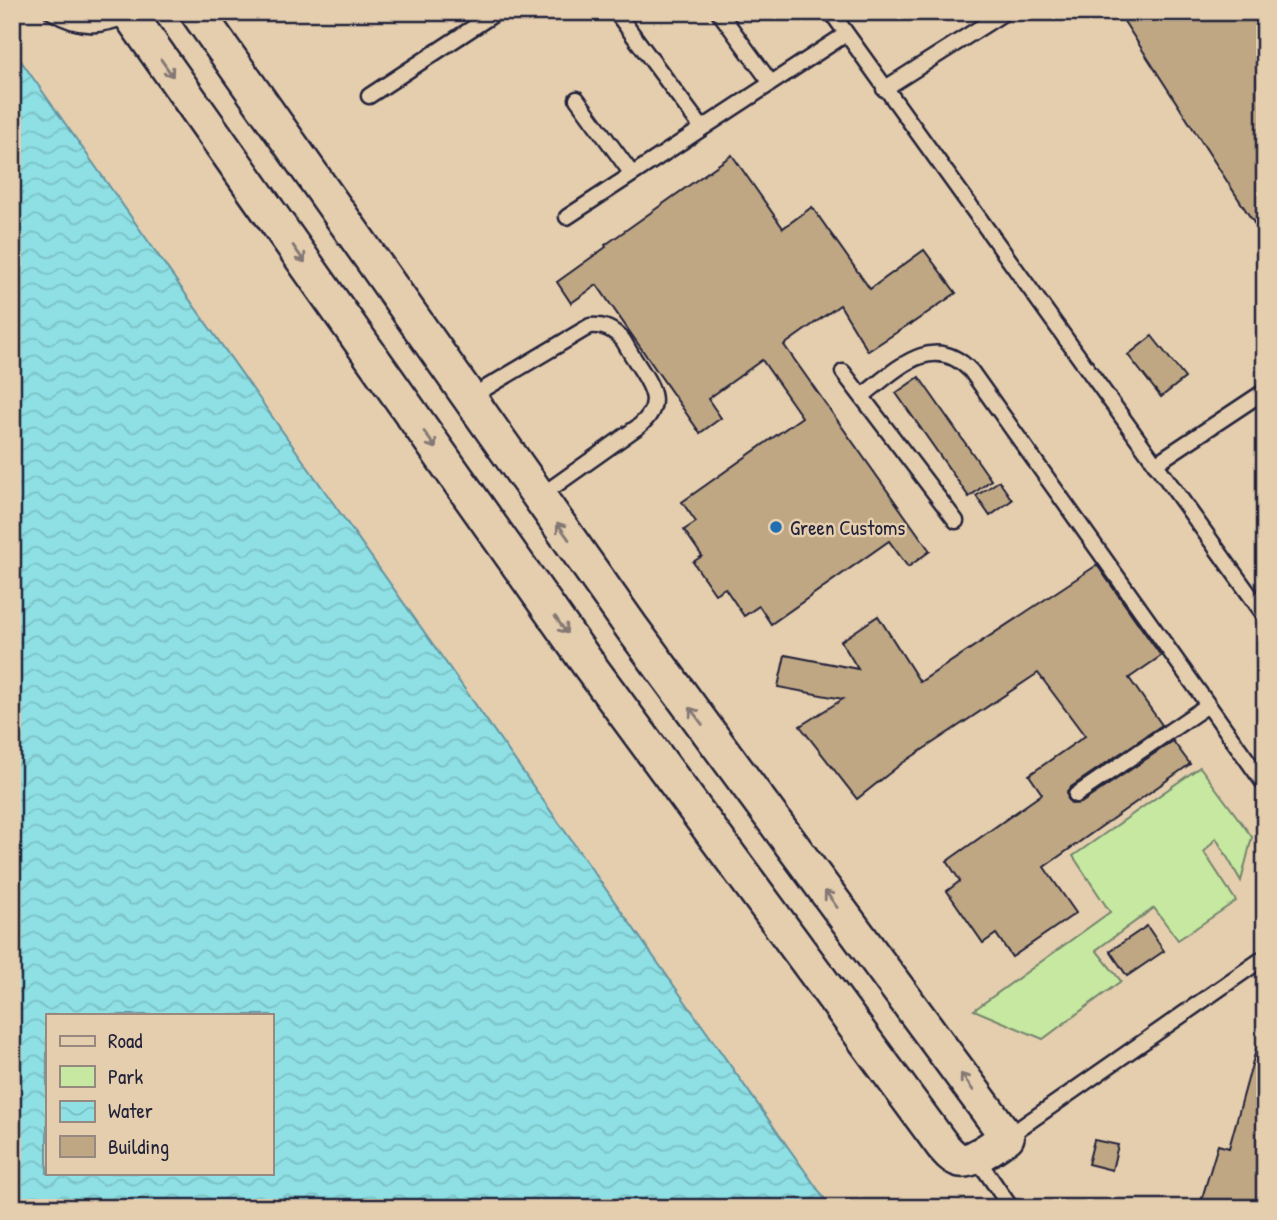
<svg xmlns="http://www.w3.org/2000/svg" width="1277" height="1220" font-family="'Patrick Hand',sans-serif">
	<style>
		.park { fill: #c6e8a0; stroke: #74856e; stroke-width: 2 }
		.water { fill: url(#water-waves); stroke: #6394a0; stroke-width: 2; fill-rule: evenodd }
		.building { fill: #bfa783; stroke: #22223b; stroke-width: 2 }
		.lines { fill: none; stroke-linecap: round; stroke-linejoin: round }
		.service-casing { stroke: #22223b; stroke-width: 19 }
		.tertiary-casing { stroke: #22223b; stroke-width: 38 }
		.service { stroke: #e5ceae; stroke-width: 14 }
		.tertiary { stroke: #e5ceae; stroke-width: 33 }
		.oneway { stroke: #847874 }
		.poi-dot { fill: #1f6fb2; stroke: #e5ceae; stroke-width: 2.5 }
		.labels { text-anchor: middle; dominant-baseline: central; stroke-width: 5; stroke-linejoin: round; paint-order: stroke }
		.poi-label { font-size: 21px; fill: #22223b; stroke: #e5ceae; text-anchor: start }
	</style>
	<defs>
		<pattern id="water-waves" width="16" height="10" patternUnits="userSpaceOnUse" patternTransform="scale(1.75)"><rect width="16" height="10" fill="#8ee0e4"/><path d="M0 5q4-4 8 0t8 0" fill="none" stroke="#7ac0c4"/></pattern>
	</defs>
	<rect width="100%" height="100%" fill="#e5ceae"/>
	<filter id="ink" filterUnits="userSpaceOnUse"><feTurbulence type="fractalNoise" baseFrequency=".0143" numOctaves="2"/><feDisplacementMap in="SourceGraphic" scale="14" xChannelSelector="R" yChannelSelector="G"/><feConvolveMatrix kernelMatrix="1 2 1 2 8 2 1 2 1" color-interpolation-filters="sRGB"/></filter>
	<g filter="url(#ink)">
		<path class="park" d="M 1200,767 L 1252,837 L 1241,881 L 1216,838 L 1204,852 L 1236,901 L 1178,940 L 1154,908 L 1096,950 L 1121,981 L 1043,1039 L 974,1010 L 1110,912 L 1073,856 Z"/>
		<path class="water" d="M 12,48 L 33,78 L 831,1208 L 12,1208 ZM 47,1015 L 271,1015 L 271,1173 L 47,1173 Z"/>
		<path class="building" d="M 1118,12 L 1252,12 L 1265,32 L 1265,240 Z
			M 732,155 L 783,228 L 812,207 L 870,289 L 924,250 L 956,293 L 911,324 L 911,323 L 868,351 L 840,305 L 784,345 L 930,551 L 908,567 L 889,541 L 771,624 L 759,606 L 744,616 L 725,588 L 715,594 L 693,562 L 702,556 L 684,530 L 696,522 L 682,502 L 802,417 L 762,360 L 708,399 L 721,418 L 700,433 L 597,285 L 571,303 L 557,282 L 606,247 L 605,245 Z
			M 1152,336 L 1185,378 L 1161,397 L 1128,355 Z
			M 919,377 L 991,480 L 969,497 L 896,393 Z
			M 999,481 L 1012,500 L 990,516 L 976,496 Z
			M 1097,565 L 1161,656 L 1129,678 L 1162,725 L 1071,787 L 1067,791 L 1068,800 L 1072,804 L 1081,803 L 1173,741 L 1190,764 L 1044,867 L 1076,913 L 1012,957 L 996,934 L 983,943 L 947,891 L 960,881 L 947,861 L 1042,794 L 1029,775 L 1085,736 L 1038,673 L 901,764 L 857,799 L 800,726 L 843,699 L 778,687 L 785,655 L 858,669 L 841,641 L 878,616 L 920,682 Z
			M 1147,926 L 1164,951 L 1127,976 L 1110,951 Z
			M 1257,1046 L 1265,1047 L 1265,1208 L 1199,1208 L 1218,1145 L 1229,1148 Z
			M 1094,1140 L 1118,1145 L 1112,1170 L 1088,1164 Z"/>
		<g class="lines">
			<defs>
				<path id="service" d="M 52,12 C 80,29 101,27 130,15
					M 616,12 L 702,128
					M 719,12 L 771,83
					M 831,12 L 1265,616
					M 884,89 L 1005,12
					M 369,96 L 497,12
					M 577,99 L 632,174
					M 567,217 L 846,34
					M 843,372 L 956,521
					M 862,396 C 895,371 932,330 971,371 L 1265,785
					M 469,398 L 590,326 C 604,325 613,329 623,340 C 628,349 634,359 640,368 C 654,390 663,406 639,426 L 539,497
					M 1155,464 L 1265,391
					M 1076,795 L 1208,705
					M 1007,1137 L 1265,957
					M 976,1157 L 1011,1208"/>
				<path id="tertiary" d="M 128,12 L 586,661 L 942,1145 C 947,1151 953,1158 960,1160 C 973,1163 997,1143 1007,1137 L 632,628 L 197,12"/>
			</defs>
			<use href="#service" class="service-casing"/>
			<use href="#tertiary" class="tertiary-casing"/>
			<use href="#service" class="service"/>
			<use href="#tertiary" class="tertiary"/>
		</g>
		<defs><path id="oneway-shaft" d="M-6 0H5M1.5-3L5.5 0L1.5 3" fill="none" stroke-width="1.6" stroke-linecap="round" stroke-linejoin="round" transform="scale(1.75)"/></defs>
		<g class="oneway">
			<use href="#oneway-shaft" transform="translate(167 68) rotate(55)"/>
			<use href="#oneway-shaft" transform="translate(299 254) rotate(55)"/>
			<use href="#oneway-shaft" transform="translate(430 440) rotate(55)"/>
			<use href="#oneway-shaft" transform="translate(563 531) rotate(-125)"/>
			<use href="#oneway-shaft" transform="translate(561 625) rotate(55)"/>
			<use href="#oneway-shaft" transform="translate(696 716) rotate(-126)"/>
			<use href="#oneway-shaft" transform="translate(831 899) rotate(-126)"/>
			<use href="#oneway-shaft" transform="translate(967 1082) rotate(-126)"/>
		</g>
	</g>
	<circle class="poi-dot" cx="776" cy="527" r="7"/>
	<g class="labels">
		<g class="poi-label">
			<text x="790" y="527">Green Customs</text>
		</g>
	</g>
	<rect width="1277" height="1220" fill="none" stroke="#e5ceae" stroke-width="42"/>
	<rect x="21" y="21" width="1235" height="1178" fill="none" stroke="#22223b" stroke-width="2.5" filter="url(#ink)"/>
	<rect x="46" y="1014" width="228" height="161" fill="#e5ceae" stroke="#978980" stroke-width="2"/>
	<rect x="60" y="1036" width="35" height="10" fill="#e5ceae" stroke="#978980" stroke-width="2"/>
	<text x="108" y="1048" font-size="21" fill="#22223b">Road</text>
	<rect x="60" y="1066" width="35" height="21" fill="#c6e8a0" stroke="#978980" stroke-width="2"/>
	<text x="108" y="1084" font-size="21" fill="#22223b">Park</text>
	<rect x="60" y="1101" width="35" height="21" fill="url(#water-waves)" stroke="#978980" stroke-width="2"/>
	<text x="108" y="1118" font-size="21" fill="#22223b">Water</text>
	<rect x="60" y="1136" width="35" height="21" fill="#bfa783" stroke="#978980" stroke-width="2"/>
	<text x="108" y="1154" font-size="21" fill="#22223b">Building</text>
</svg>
